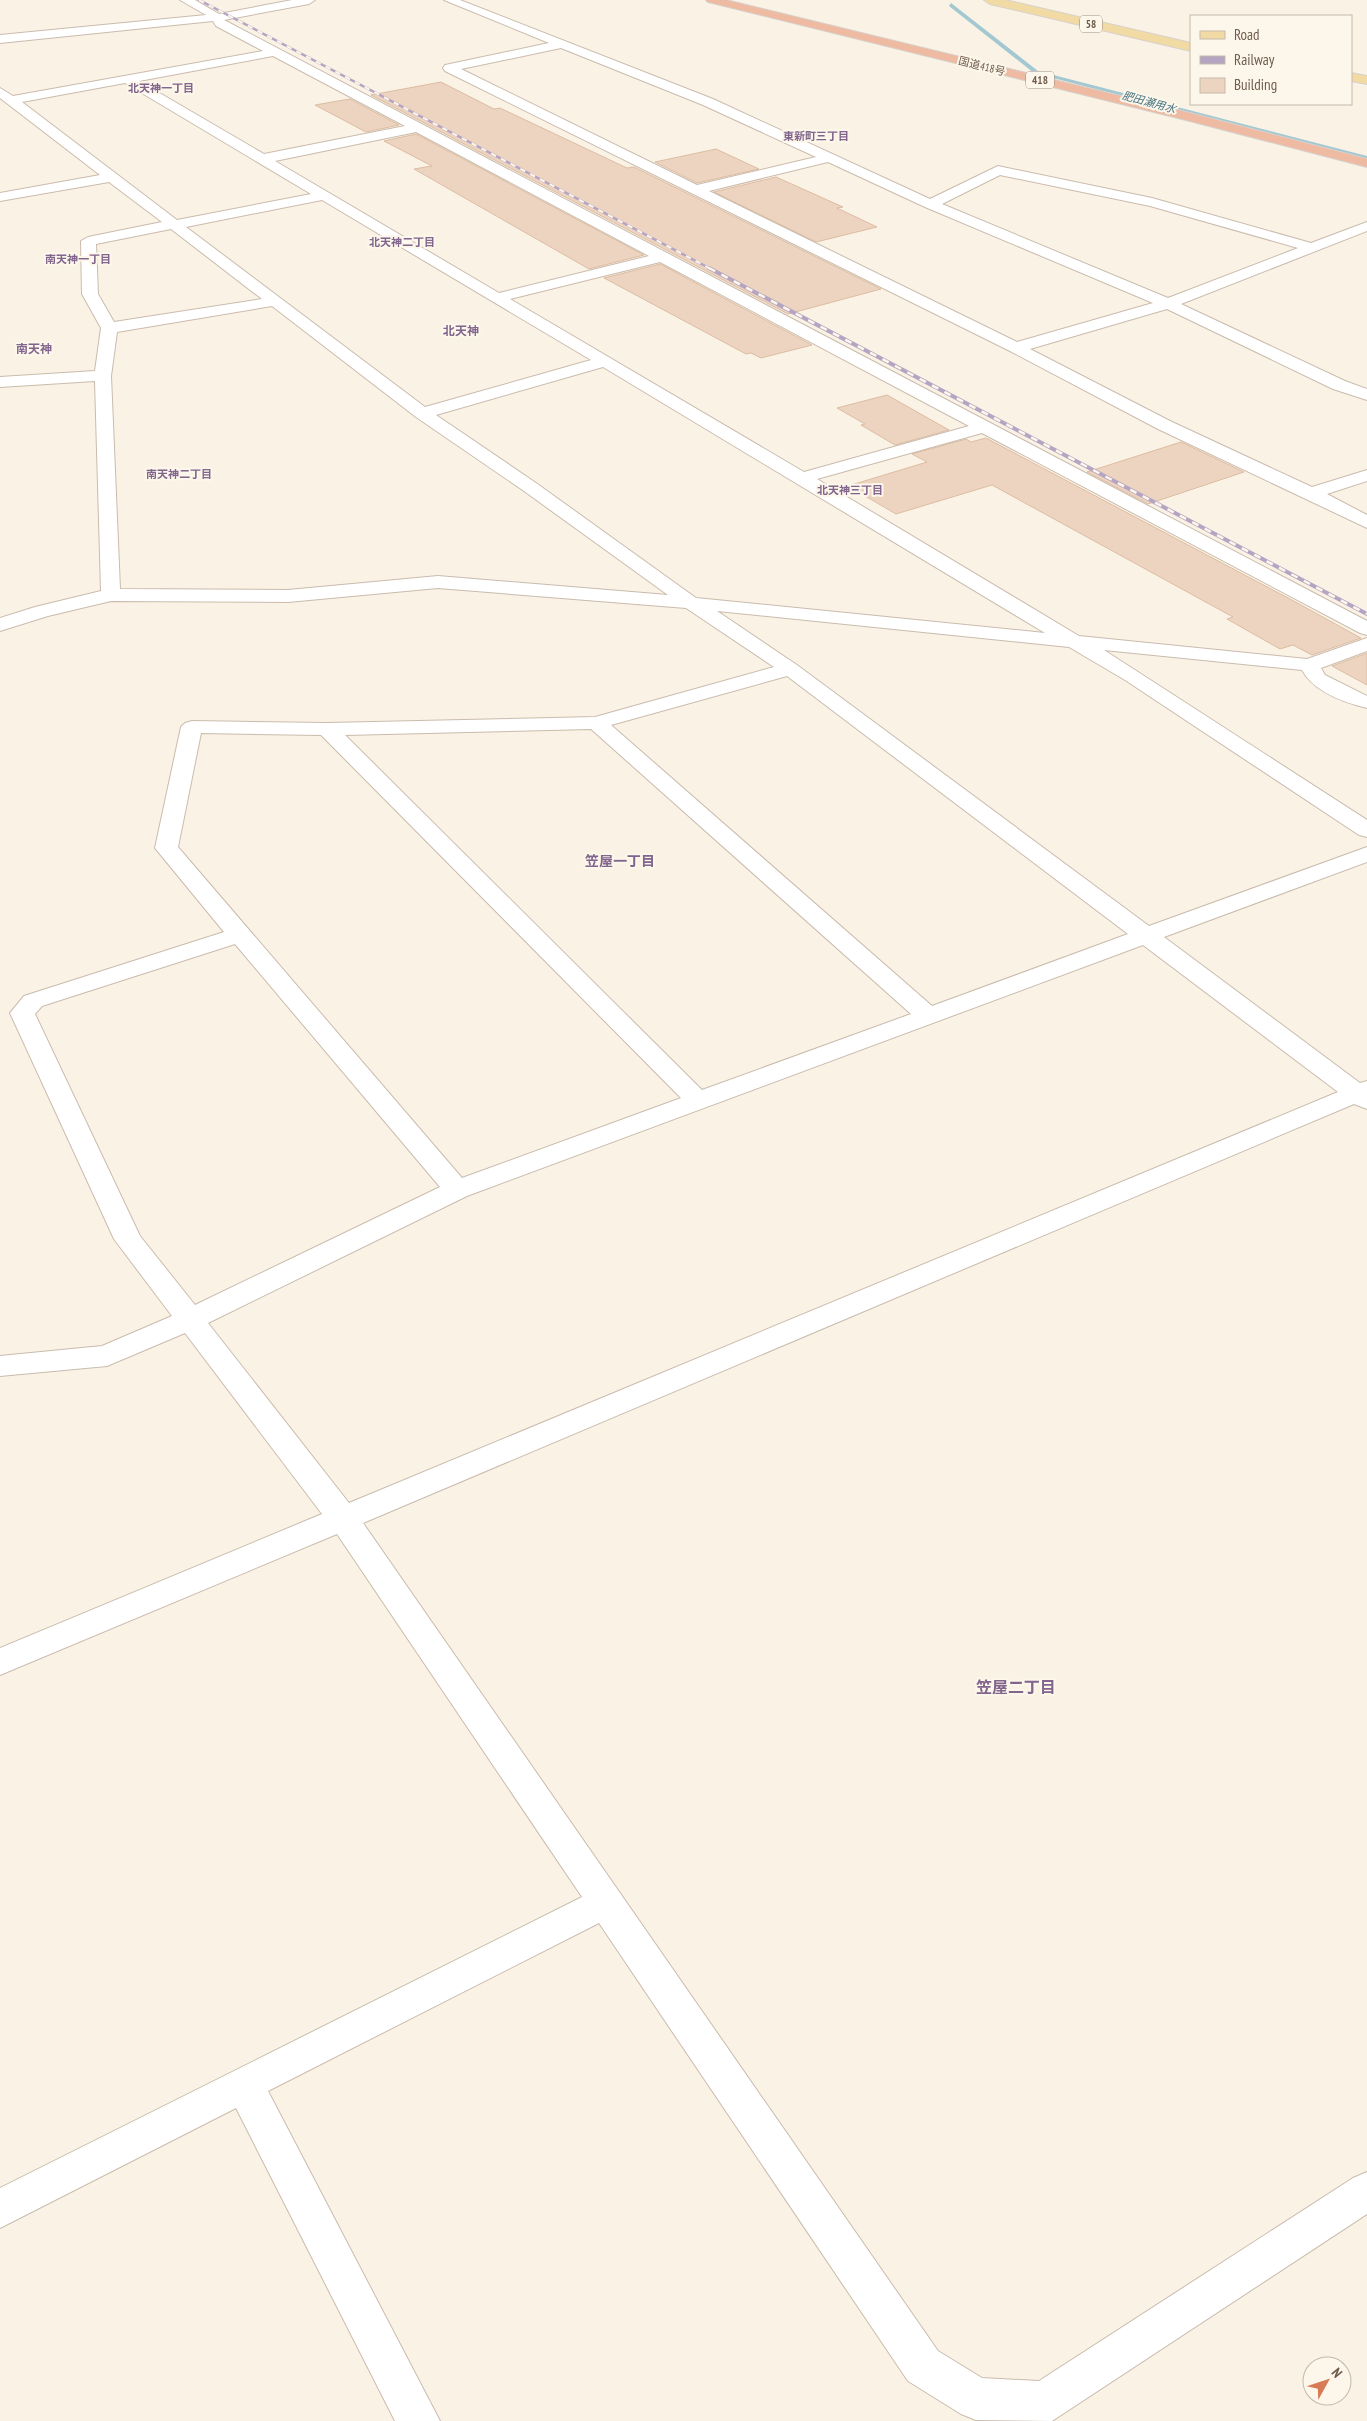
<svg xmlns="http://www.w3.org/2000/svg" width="1367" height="2421" font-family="'PT Sans Narrow','Noto Sans JP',sans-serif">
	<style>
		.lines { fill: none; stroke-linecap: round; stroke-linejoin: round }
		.stream { fill: #a3c8d2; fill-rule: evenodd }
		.building { fill: #ecd4c0; stroke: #ddbca2 }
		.minor-casing { stroke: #cabbad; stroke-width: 2 }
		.major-casing { stroke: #d7d1cd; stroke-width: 2 }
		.highway-casing { stroke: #d7d1cd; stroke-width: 2 }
		.minor { fill: #fff; fill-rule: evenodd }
		.major { fill: #f2daa4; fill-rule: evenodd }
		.highway { fill: #eebba2; fill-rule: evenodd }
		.rail-far1-casing { stroke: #b6a5c2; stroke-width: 2.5 }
		.rail-casing { stroke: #b6a5c2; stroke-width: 4 }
		.rail-far1 { stroke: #fdf7eb; stroke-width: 2; stroke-dasharray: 5.5; stroke-linecap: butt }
		.rail { stroke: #fdf7eb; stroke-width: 2.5; stroke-dasharray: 7; stroke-linecap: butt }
		.labels { text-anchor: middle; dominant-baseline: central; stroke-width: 4; stroke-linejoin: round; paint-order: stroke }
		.shield { fill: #fdf7eb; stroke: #9a8a7c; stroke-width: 1 }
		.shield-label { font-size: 11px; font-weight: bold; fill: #705c4d }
		.far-street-label { font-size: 11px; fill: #705c4d; stroke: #fdf7eb }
		.far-neighbourhood-label { font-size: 11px; font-weight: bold; fill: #81658c; stroke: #fdf7eb }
		.far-water-label { font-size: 11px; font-style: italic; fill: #497481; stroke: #fdf7eb }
		.far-quarter-label { font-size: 12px; font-weight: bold; fill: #81658c; stroke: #fdf7eb }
		.neighbourhood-label { font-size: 14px; font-weight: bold; fill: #81658c; stroke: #fdf7eb }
		.near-neighbourhood-label { font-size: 16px; font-weight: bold; fill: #81658c; stroke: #fdf7eb }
	</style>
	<rect width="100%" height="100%" fill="#faf3e5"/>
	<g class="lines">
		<path class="stream" d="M 951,3 L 1038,71 L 1367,156 L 1367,160 L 1034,73 L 949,6 Z"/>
	</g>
	<path class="building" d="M 441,82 L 494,109 L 500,108 L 627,168 L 634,167 L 881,289 L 788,314 L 371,95 Z
		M 350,99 L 399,125 L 366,132 L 315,105 Z
		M 416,134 L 644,255 L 589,269 L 414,169 L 432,166 L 384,141 Z
		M 716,149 L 759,169 L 697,183 L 655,162 Z
		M 776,177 L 843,207 L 837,208 L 877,227 L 816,242 L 714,192 Z
		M 660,264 L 812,345 L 761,358 L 751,353 L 746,354 L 604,278 Z
		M 887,395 L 949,430 L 895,445 L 861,425 L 865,424 L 837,408 Z
		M 986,438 L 1290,599 L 1361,638 L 1312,655 L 1293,645 L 1280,649 L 1227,619 L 1233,617 L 992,485 L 896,514 L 848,486 L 927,462 L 912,454 L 966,439 L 971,442 Z
		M 1181,442 L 1244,472 L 1148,504 L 1087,472 Z
		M 1367,653 L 1367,685 L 1332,666 Z"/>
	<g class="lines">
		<defs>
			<path id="minor" d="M 180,0 L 195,0 L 219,14 L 292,0 L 315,0 L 309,4 L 224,20 L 1367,621 L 1367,635 L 1360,633 L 982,433 L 817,479 L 1079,636 L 1307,659 L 1367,638 L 1367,651 L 1321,668 L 1325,675 L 1367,696 L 1367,708 C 1343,702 1314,692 1302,670 L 1104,650 L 1367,820 L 1367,837 L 1359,835 L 1125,680 L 1069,647 L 717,611 L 797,665 L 1149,926 L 1367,847 L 1367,862 L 1164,937 L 1360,1083 L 1367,1081 L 1367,1109 L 1354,1104 L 363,1523 L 938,2351 L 982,2378 L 1039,2381 L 1353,2178 L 1367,2172 L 1367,2214 L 1052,2421 L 976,2420 L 961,2414 L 908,2381 L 599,1923 L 268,2091 L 440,2421 L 395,2421 L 236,2108 L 0,2228 L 0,2188 L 582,1897 L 337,1534 L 0,1675 L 0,1648 L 322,1514 L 185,1333 L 107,1366 L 0,1376 L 0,1356 L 102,1346 L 172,1316 L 114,1239 L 10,1013 L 24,996 L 224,932 L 155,848 L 181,727 L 185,723 L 192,721 L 327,723 L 595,717 L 774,667 L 686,608 L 438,588 L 288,602 L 111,601 L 48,616 L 0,631 L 0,618 L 35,607 L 101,591 L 95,381 L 0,387 L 0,377 L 95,371 L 101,328 L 82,294 L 81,241 L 88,237 L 162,222 L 109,182 L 0,201 L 0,193 L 100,175 L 0,98 L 0,88 L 13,96 L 263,51 L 216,26 L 213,21 L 0,43 L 0,35 L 206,15 ZM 273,56 L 405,126 L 264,154 L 139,81 ZM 125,83 L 311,194 L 177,220 L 22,102 ZM 416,132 L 649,256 L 499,293 L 275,161 ZM 322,200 L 591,360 L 425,407 L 186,227 ZM 171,229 L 262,299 L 114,322 L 98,294 L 96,244 ZM 660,262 L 969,426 L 804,472 L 510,299 ZM 272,306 L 416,417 L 524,491 L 668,595 L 438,576 L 288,590 L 120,589 L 111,376 L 117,332 ZM 603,367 L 1045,633 L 696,598 L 536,483 L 436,415 ZM 787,676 L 1128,934 L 932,1006 L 611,725 ZM 591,729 L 911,1014 L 702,1090 L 345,735 ZM 201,733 L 321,735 L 681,1098 L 462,1178 L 178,847 ZM 235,944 L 440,1187 L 195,1305 L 140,1236 L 35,1014 L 42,1006 ZM 1143,945 L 1338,1092 L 349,1503 L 208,1323 L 467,1196 Z
				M 444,0 L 460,0 L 713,99 L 930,199 L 998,166 L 1152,198 L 1311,243 L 1367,222 L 1367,231 L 1181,304 L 1345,381 L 1367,389 L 1367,400 L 1333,389 L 1167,309 L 1030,349 L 1170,421 L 1312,487 L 1367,470 L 1367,481 L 1327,494 L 1367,515 L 1367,528 L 1158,429 L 1010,351 L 445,71 L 443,68 L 445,65 L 549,43 ZM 561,48 L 703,105 L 816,157 L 697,185 L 461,69 ZM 828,162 L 925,207 L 1153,303 L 1017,342 L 709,191 ZM 1000,175 L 1150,206 L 1298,248 L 1168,298 L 942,204 Z"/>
			<path id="major" d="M 984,0 L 1005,0 L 1191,43 L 1191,51 L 990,4 Z
				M 1351,73 L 1367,76 L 1367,84 L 1351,81 Z"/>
			<path id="highway" d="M 706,0 L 726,0 L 1186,112 L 1367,159 L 1367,167 L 1182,119 L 708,2 Z"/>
		</defs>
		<use href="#minor" class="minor-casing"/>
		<use href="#major" class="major-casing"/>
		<use href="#highway" class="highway-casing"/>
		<use href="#minor" class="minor"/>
		<use href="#major" class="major"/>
		<use href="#highway" class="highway"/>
		<defs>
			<path id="rail-far1" d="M 199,0 L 711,269"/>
			<path id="rail" d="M 709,268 L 1367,614"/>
		</defs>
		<use href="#rail-far1" class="rail-far1-casing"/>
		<use href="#rail" class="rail-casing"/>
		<use href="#rail-far1" class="rail-far1"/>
		<use href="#rail" class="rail"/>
	</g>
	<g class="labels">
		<g class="shield">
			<rect x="1080" y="15.5" width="22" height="17" rx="4"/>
			<rect x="1026" y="71.5" width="28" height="17" rx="4"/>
		</g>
		<g class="shield-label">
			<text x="1091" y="24">58</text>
			<text x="1040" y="80">418</text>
		</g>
		<g class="far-street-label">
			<text transform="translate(982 66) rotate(14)">国道418号</text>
		</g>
		<g class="far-neighbourhood-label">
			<text x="161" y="88">北天神一丁目</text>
			<text x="816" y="136">東新町三丁目</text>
			<text x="402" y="242">北天神二丁目</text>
			<text x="78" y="259">南天神一丁目</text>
			<text x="179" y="474">南天神二丁目</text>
			<text x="850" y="490">北天神三丁目</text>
		</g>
		<g class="far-water-label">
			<text transform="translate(1149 102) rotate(15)">肥田瀬用水</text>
		</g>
		<g class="far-quarter-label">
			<text x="461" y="330">北天神</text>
			<text x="34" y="348">南天神</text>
		</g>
		<g class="neighbourhood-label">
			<text x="620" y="861">笠屋一丁目</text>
		</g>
		<g class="near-neighbourhood-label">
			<text x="1016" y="1687">笠屋二丁目</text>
		</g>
	</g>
	<rect x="1190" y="15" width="162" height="90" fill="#fdf7eb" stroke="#c5b9ac"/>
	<rect x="1200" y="31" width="25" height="8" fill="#f2daa4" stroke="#c5b9ac"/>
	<text x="1234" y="40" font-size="15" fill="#705c4d">Road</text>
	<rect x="1200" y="56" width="25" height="8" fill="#b6a5c2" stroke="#c5b9ac"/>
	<text x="1234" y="65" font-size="15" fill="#705c4d">Railway</text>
	<rect x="1200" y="78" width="25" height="15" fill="#ecd4c0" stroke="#c5b9ac"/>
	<text x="1234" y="90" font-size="15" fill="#705c4d">Building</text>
	<g transform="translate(1327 2381) rotate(50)"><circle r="24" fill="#fdf7eb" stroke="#c5b9ac"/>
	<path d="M0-4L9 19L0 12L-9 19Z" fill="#d77b56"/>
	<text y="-8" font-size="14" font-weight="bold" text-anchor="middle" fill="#705c4d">N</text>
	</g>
</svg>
